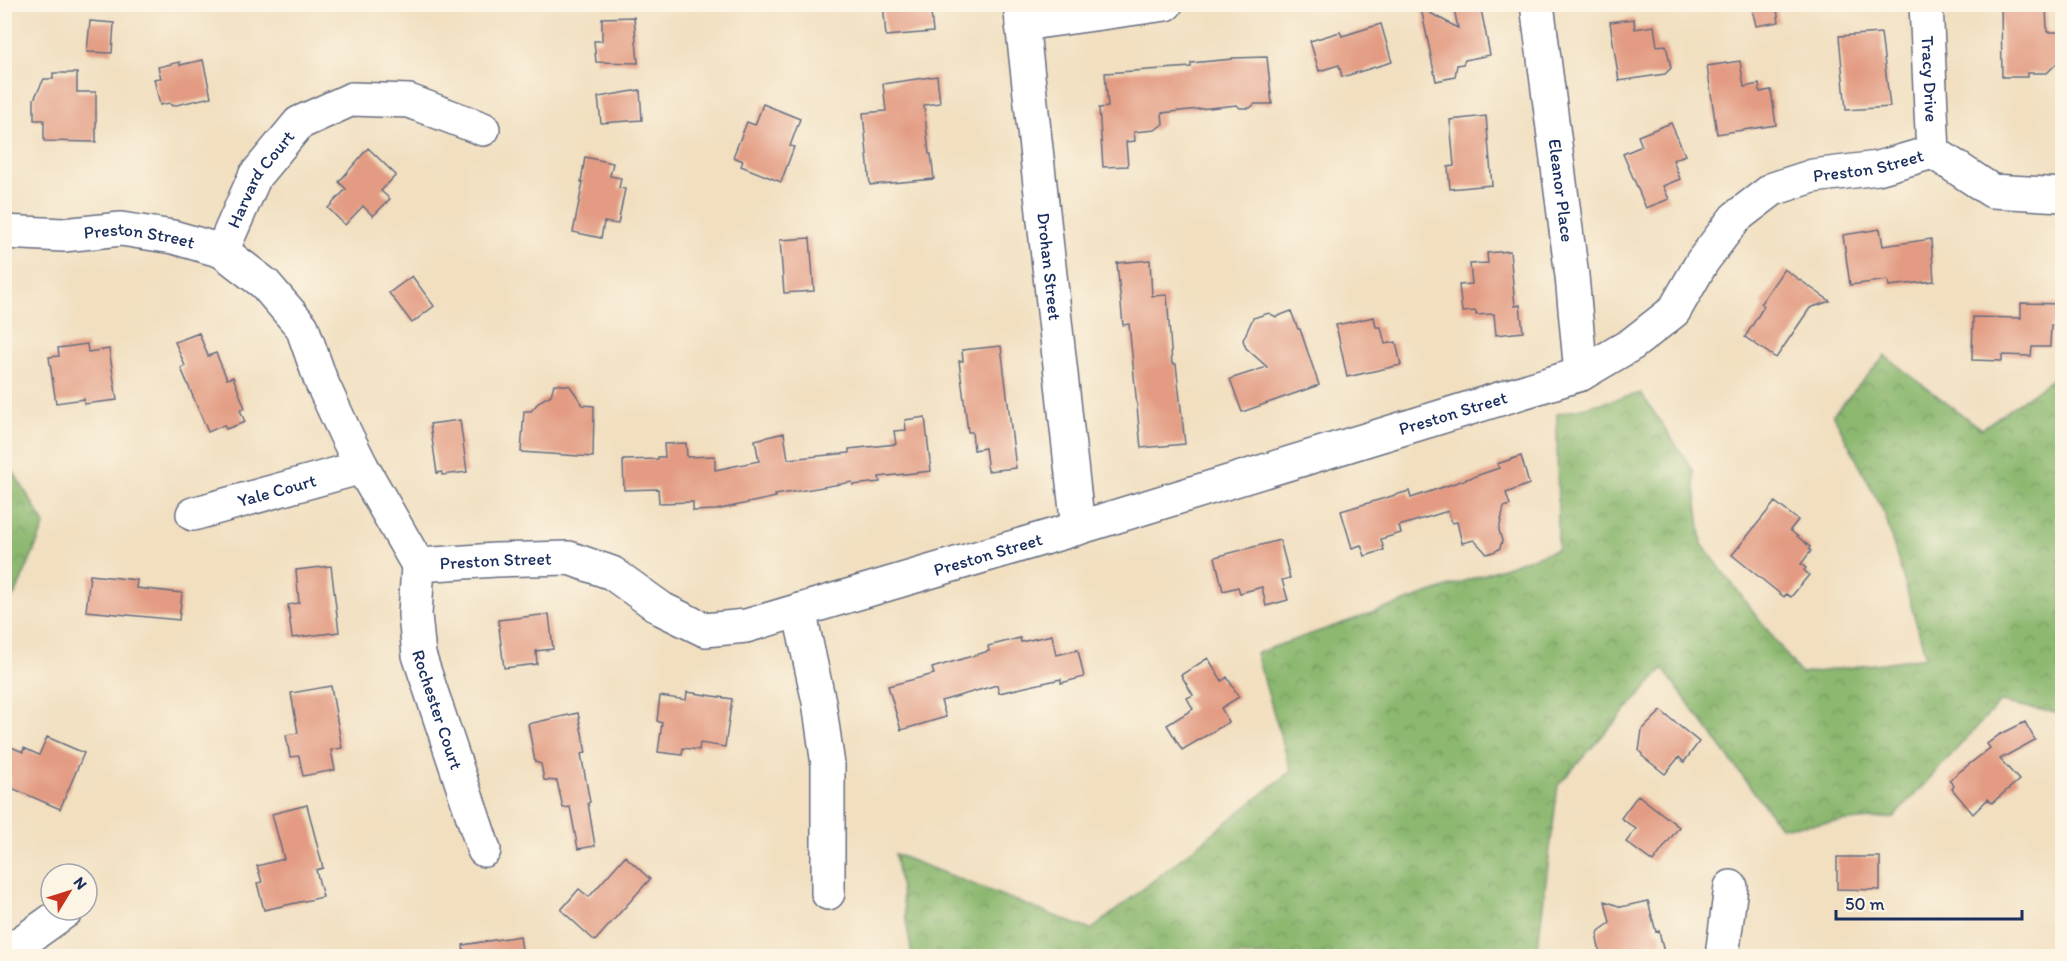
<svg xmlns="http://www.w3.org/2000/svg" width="2067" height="961" font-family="Itim,sans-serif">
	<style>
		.forest { fill: url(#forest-crowns); stroke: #547466; stroke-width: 1.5 }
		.building { fill: #e39c83 }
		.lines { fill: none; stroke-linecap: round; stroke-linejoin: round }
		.minor-casing { stroke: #666d80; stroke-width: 36 }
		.minor { stroke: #fff; stroke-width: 33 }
		.labels { text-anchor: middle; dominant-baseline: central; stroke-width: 4.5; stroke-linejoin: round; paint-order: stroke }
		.street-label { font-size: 18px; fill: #1b2f5e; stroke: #fcf5e5 }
	</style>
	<defs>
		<pattern id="forest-crowns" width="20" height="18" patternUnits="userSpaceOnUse" patternTransform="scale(1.5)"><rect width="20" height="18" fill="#8cb86f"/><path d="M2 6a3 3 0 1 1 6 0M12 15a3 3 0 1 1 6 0" fill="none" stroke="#72965e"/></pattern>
	</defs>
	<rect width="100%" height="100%" fill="#fcf5e5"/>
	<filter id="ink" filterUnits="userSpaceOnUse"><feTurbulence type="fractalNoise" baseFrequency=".0167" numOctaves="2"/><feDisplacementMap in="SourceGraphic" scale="12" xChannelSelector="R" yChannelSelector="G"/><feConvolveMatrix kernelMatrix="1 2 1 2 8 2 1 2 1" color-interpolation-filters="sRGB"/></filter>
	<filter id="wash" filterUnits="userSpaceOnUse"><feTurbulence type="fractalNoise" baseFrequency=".008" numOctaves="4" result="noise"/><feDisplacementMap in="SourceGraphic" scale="24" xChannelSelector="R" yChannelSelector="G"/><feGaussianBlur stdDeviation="1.35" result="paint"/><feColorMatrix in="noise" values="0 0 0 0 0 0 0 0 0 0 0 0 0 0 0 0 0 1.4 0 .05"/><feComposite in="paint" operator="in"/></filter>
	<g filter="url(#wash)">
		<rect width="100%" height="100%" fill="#f1dfc0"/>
		<path class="forest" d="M 1885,356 L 1981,429 L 2062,372 L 2062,714 L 2000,702 L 1894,817 L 1780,827 L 1663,669 L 1558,785 L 1537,953 L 1526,956 L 912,956 L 895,854 L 1091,930 L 1291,771 L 1256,653 L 1558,549 L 1557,414 L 1641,393 L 1693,470 L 1702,544 L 1801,674 L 1926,657 L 1885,515 L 1833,414 Z
			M 5,464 L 10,466 L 45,524 L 16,593 L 5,606 Z"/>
		<g id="blocks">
			<path class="building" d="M 883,4 L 930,4 L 933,32 L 886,36 Z
				M 1453,4 L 1480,4 L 1490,55 L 1465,60 L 1463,64 L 1457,65 L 1455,77 L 1436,81 L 1421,8 L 1458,28 Z
				M 1751,4 L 1776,4 L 1779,22 L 1756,26 Z
				M 2001,4 L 2046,6 L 2047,32 L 2061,32 L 2061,59 L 2047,73 L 2028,73 L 2028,77 L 2002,77 Z
				M 634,17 L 638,63 L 596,62 L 594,41 L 602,41 L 602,18 Z
				M 1634,19 L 1635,29 L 1654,26 L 1657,46 L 1666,45 L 1671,68 L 1665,74 L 1619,81 L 1610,22 Z
				M 90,21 L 114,23 L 112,53 L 87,52 Z
				M 1381,24 L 1392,62 L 1342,77 L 1339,65 L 1319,71 L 1310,41 L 1340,32 L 1342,36 Z
				M 1881,33 L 1890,107 L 1846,110 L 1839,36 Z
				M 1267,57 L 1272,104 L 1255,104 L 1250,108 L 1240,108 L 1237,105 L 1162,113 L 1163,124 L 1155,130 L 1134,132 L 1135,141 L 1126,142 L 1128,166 L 1103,167 L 1099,108 L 1108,107 L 1105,73 L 1191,67 L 1191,63 L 1232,59 L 1232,58 Z
				M 203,60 L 211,97 L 172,106 L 169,103 L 160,105 L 154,79 L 161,78 L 158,67 L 180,62 L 180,65 Z
				M 1740,61 L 1744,87 L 1759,84 L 1760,92 L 1771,90 L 1776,125 L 1717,134 L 1707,66 Z
				M 53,73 L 77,73 L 77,92 L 96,92 L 96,142 L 44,141 L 44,120 L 34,120 L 34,99 L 44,79 L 53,79 Z
				M 937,76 L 940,103 L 924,105 L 929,154 L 931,154 L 934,179 L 870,185 L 863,113 L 886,111 L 883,84 Z
				M 640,90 L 642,120 L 601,123 L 598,97 Z
				M 763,104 L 800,119 L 790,146 L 794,147 L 781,182 L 741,166 L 743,161 L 733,157 L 747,122 L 755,125 Z
				M 1486,116 L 1492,185 L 1450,189 L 1448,167 L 1454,166 L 1450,120 Z
				M 1671,123 L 1685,155 L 1673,160 L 1680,179 L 1663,186 L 1669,199 L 1646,208 L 1623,154 L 1642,146 L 1638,136 Z
				M 368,148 L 396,175 L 381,191 L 390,199 L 373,216 L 363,206 L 345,225 L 328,208 L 346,189 L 339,182 Z
				M 585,157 L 613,163 L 610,176 L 621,178 L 619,188 L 625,189 L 618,224 L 604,222 L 601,238 L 573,232 L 583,182 L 581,182 Z
				M 1880,229 L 1883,246 L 1931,239 L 1934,281 L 1889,286 L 1888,280 L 1850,285 L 1843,235 Z
				M 810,238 L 814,291 L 784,293 L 780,240 Z
				M 1510,251 L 1515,306 L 1520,305 L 1523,332 L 1496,335 L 1494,314 L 1476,315 L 1476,311 L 1462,312 L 1459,285 L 1472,284 L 1470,264 L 1488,263 L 1487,253 Z
				M 1150,260 L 1152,296 L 1167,295 L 1172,364 L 1176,364 L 1185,444 L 1141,448 L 1129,324 L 1123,325 L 1117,263 Z
				M 1784,269 L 1830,301 L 1810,308 L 1776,358 L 1745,337 L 1764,306 L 1761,303 Z
				M 412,276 L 434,306 L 412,323 L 389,293 Z
				M 2021,303 L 2059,304 L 2059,326 L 2051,325 L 2050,347 L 2032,347 L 2031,356 L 2002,355 L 2002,361 L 1972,360 L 1973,317 L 2021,318 Z
				M 1291,311 L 1298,329 L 1300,329 L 1319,385 L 1242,412 L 1230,379 L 1267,367 L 1246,348 L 1243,340 L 1253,318 L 1269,313 L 1276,317 Z
				M 1374,317 L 1376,327 L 1381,327 L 1385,344 L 1396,342 L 1401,365 L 1347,377 L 1336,325 Z
				M 199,333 L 208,356 L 216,353 L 227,379 L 233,377 L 245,408 L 240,410 L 245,422 L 226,429 L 224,425 L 208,432 L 181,368 L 185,366 L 175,342 Z
				M 87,344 L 88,352 L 109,349 L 117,400 L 84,404 L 84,399 L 56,403 L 49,357 L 59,356 L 58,348 Z
				M 1001,346 L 1016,468 L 988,471 L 985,448 L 974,450 L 972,432 L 968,432 L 959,361 L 963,361 L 962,350 Z
				M 554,384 L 570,386 L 583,405 L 594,406 L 593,457 L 521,452 L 524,411 L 531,411 L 540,401 L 551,395 Z
				M 925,417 L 931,471 L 879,477 L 880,482 L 853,485 L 852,482 L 775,495 L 776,497 L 716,510 L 693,511 L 693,502 L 659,503 L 658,489 L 624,490 L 623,460 L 658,459 L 658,457 L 665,457 L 664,444 L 686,443 L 687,457 L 715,456 L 715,470 L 759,461 L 755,440 L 784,433 L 788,459 L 849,453 L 849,449 L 896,444 L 894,431 L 906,430 L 905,420 Z
				M 460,420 L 467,472 L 442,475 L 442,472 L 437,473 L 430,424 Z
				M 1521,456 L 1529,484 L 1506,493 L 1510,505 L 1504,507 L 1499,530 L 1502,541 L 1500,548 L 1496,551 L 1487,554 L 1474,540 L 1462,543 L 1457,522 L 1452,523 L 1448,511 L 1399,526 L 1401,533 L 1381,539 L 1384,550 L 1365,556 L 1361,545 L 1352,548 L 1341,511 L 1409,491 L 1411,498 L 1499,468 L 1497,464 Z
				M 1775,502 L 1798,520 L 1790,530 L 1810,547 L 1809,549 L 1811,551 L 1801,564 L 1806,568 L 1804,570 L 1809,575 L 1791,597 L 1786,594 L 1784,597 L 1732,555 Z
				M 1280,540 L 1290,578 L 1282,580 L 1288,600 L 1266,606 L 1262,587 L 1240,593 L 1238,587 L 1223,591 L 1215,557 Z
				M 331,566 L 339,632 L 292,638 L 288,605 L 299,603 L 296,570 Z
				M 90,575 L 137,580 L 136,588 L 182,593 L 179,620 L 86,611 Z
				M 549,614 L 553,649 L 536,651 L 537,664 L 504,668 L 498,620 Z
				M 1052,635 L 1056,655 L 1078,650 L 1084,677 L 1061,683 L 1061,679 L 999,693 L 997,685 L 941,701 L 946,717 L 901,730 L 888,686 L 934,674 L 932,668 L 989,651 L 988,646 L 1020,638 L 1021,642 Z
				M 1208,658 L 1222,681 L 1227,677 L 1239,697 L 1221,708 L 1229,722 L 1182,750 L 1167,725 L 1193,709 L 1187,698 L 1193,695 L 1181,675 Z
				M 331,686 L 342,748 L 331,750 L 335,770 L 303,776 L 299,756 L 290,757 L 286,735 L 298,733 L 291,693 Z
				M 687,692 L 732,699 L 725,747 L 700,743 L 699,750 L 683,748 L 682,755 L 658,752 L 662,723 L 657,721 L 660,696 L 686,700 Z
				M 1661,711 L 1699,742 L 1684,762 L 1679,757 L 1665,774 L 1642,756 L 1642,754 L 1639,751 L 1642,730 Z
				M 578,713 L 586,753 L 581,754 L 590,802 L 588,803 L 595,846 L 578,849 L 570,807 L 563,808 L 557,781 L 544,780 L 541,764 L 535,762 L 528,724 Z
				M 2025,722 L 2035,740 L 2000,759 L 2019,780 L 1992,803 L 1988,799 L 1973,814 L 1952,789 L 1954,786 L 1949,780 L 1990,748 L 1987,744 L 1999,735 Z
				M 47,737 L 84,753 L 60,809 L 7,786 L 11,778 L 4,775 L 4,744 L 23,752 L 24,748 L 39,755 Z
				M 1638,795 L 1679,827 L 1653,862 L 1626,842 L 1636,829 L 1621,818 Z
				M 307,805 L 323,868 L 316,870 L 323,897 L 264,910 L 257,883 L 262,882 L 257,866 L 284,859 L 272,814 Z
				M 625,856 L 650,879 L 595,941 L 561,910 L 579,889 L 589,897 Z
				M 1837,857 L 1880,857 L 1880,890 L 1837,889 Z
				M 1605,901 L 1621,907 L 1648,901 L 1656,932 L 1659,931 L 1665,957 L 1601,957 L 1597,939 L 1599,931 L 1610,923 Z
				M 520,936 L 523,957 L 464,957 L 463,945 Z"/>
		</g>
	</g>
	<g filter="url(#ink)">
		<use href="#blocks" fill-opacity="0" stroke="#666d80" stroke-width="1.5"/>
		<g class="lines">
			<defs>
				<g id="minor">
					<path id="s1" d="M 1020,4 L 1078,528"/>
					<path id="s2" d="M 1537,4 L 1572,276 L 1581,374"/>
					<path id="s3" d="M 1926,4 L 1933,152"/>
					<path d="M 1022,24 L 1166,4"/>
					<path id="s4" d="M 4,232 L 63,235 L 121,229 L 173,237 L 222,251 L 265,284 L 302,327 L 321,381 L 346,435 L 362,467 L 418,565 L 496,560 L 569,558 L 612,573 L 662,609 L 705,630 L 746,626 L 1078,528 L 1581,374 L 1632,344 L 1674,311 L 1702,262 L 1735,218 L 1773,189 L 1813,176 L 1878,168 L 1933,152 L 1992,191 L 2062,195"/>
					<path id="s5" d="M 222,251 L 255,176 L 299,123 L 352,99 L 409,101 L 483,129"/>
					<path id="s6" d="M 193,514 L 362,467"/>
					<path id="s7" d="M 418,565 L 415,615 L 419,655 L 484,850"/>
					<path d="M 799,610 L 819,702 L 828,765 L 828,893"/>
					<path d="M 4,955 L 67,910"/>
					<path d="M 1724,956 L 1723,948 L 1731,887"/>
				</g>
			</defs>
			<use href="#minor" class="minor-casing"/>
			<use href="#minor" class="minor"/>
		</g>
	</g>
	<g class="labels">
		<g class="street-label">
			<text stroke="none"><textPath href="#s3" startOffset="75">Tracy Drive</textPath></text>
			<text stroke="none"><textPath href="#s4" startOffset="2187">Preston Street</textPath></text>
			<text stroke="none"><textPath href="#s5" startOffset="82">Harvard Court</textPath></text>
			<text stroke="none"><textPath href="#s2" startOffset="188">Eleanor Place</textPath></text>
			<text stroke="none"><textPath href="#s4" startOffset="136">Preston Street</textPath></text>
			<text stroke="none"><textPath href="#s1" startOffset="264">Drohan Street</textPath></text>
			<text stroke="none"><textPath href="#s4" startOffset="1683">Preston Street</textPath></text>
			<text stroke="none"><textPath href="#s6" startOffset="87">Yale Court</textPath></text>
			<text stroke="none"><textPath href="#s4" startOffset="1197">Preston Street</textPath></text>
			<text stroke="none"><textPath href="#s4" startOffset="675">Preston Street</textPath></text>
			<text stroke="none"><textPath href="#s7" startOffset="148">Rochester Court</textPath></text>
		</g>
	</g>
	<rect width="2067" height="961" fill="none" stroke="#fcf5e5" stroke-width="24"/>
	<g transform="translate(69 892) rotate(52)"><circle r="28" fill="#fcf5e5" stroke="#a2a6af" stroke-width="1.5"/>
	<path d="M0-4.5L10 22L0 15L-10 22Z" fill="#c8321e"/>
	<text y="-9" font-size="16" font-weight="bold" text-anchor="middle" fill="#1b2f5e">N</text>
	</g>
	<path d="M1836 910v9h186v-9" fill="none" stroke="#1b2f5e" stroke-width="3"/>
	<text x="1845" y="910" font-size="18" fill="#1b2f5e" stroke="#fcf5e5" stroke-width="4.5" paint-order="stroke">50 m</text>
</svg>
